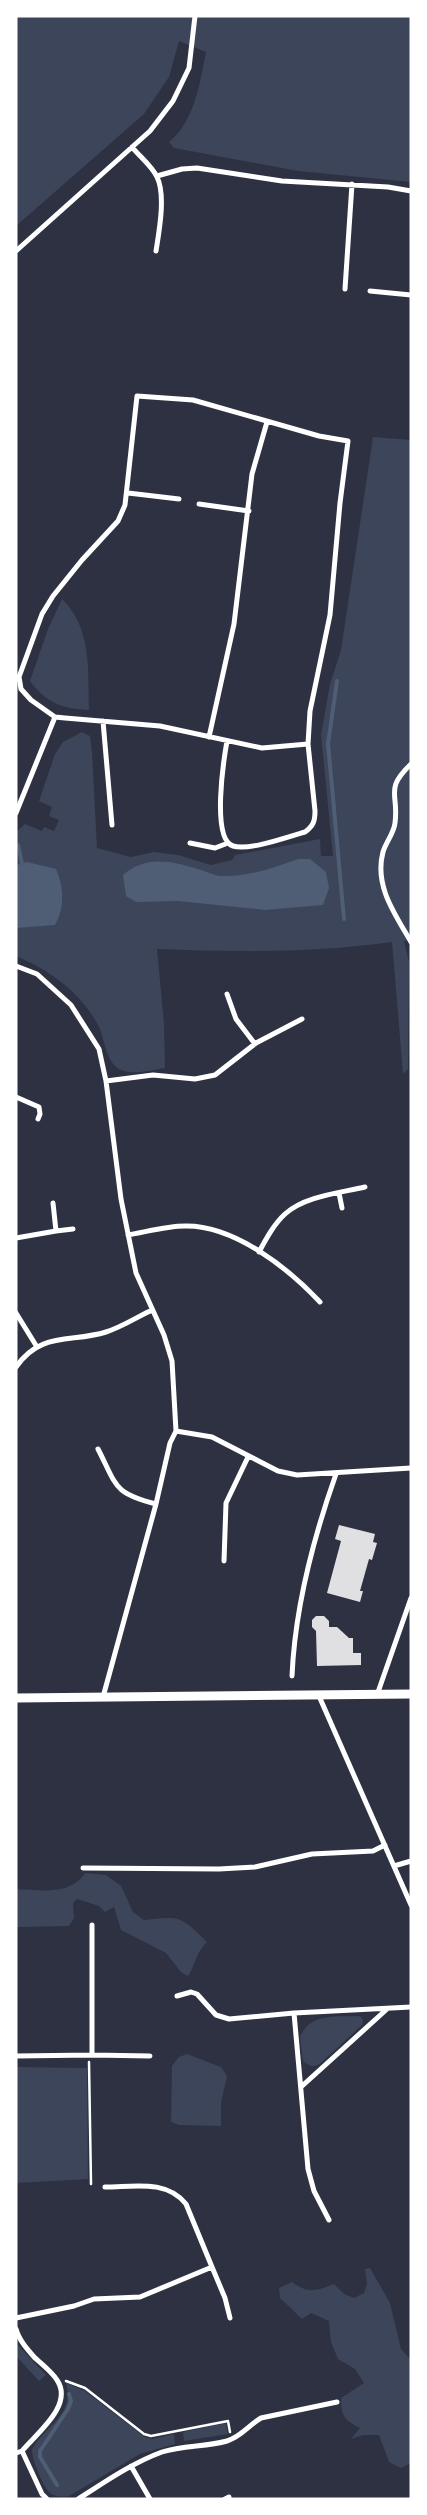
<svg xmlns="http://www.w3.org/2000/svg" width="427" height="2515" font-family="'Space Grotesk',sans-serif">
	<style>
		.green { fill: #3c4559 }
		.water { fill: #4f5d75 }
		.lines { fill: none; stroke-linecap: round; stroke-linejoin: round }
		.stream { stroke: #4f5d75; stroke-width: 4 }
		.building { fill: #e0e0e3 }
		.path { stroke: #fff; stroke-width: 2.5 }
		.minor { stroke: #fff; stroke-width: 5 }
		.tertiary { stroke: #fff; stroke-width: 9 }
	</style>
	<rect width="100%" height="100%" fill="#2d3142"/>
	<path class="green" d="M 16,16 L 411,16 L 411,182 L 298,171 L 174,148 L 169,142 C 195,121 200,82 206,52 L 179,41 L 169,77 L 144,114 L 16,226 Z
		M 373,437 L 411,440 L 411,940 L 404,941 L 409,962 L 408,1069 L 403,1074 L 392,942 C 313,953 236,952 157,949 L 164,1023 L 165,1068 C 151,1070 132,1076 119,1069 C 105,1061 105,1038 98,1025 C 79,991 51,971 16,956 L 16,832 L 25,824 L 42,831 L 44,827 L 54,831 L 59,820 L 49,816 L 52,807 L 39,801 L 55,754 L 63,742 L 82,732 L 90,736 L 92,752 L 97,848 L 131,857 L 154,852 L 178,855 L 211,865 L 232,860 L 235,855 L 320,839 L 321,856 L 333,856 L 321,735 L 330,684 L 341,650 Z
		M 62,599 C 92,628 88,671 89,710 C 63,709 46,703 30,681 L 48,629 Z
		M 85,1873 L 106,1875 L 121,1886 L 133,1912 L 144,1920 C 182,1916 180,1916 207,1942 C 196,1953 196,1962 189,1975 L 187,1976 L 181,1972 L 166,1953 L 121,1930 L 114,1907 L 105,1912 L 99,1906 L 77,1899 L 73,1903 L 74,1918 L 69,1926 L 16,1927 L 16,1889 C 40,1890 70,1896 85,1873 Z
		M 360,2016 L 363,2020 L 362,2025 L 322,2062 C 315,2068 310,2067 303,2061 L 300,2037 C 310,2012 337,2017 360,2016 Z
		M 187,2054 L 221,2067 L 227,2076 L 221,2103 L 221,2126 L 179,2125 L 171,2122 L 172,2066 L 179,2057 Z
		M 16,2067 L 87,2068 L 88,2179 L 16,2183 Z
		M 370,2268 L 390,2303 L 401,2349 L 411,2360 L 411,2463 L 401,2468 L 389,2462 L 379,2435 L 363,2435 L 351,2439 L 360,2428 C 344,2420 341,2416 341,2398 L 364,2383 L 355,2369 L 338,2359 L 331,2342 L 329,2321 L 311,2313 L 302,2319 L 280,2298 L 279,2288 L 292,2282 C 308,2294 316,2291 334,2284 L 344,2294 L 354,2298 L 364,2293 L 367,2284 L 365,2269 Z
		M 16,2343 L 46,2375 L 39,2381 L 16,2356 Z
		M 66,2383 L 85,2391 L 145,2437 L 152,2439 L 174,2434 L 175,2444 L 140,2454 L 69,2496 C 62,2497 54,2497 49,2492 C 42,2485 32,2459 32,2450 C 45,2424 75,2417 66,2383 Z
		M 226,2423 L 228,2434 L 184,2441 L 183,2432 Z"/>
	<path class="water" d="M 298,859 L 310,859 L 326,872 L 329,888 L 323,905 L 265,910 L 178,901 L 136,902 L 126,896 L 123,875 C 146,855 171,861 198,869 C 205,871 213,875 220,876 C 247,877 274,868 298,859 Z
		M 27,862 L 56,869 C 64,887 65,907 55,925 L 16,928 L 16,865 Z"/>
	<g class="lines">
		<path class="stream" d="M 334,808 L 328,744 L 337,681
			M 334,809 L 344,919
			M 16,845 L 18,845 L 22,864
			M 57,2485 L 40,2457 L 40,2451 L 68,2409 L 71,2401 L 69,2394"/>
	</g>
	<path class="building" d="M 339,1525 L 375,1534 L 373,1542 L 377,1543 L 372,1560 L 369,1559 L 360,1591 L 363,1591 L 360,1602 L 327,1593 L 341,1541 L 335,1539 Z
		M 316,1616 L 324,1616 L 329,1621 L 329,1627 L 337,1627 L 349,1638 L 353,1638 L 353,1653 L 361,1653 L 361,1665 L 317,1666 L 316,1631 L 312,1627 L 312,1620 Z"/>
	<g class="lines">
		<path class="path" d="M 89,2062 L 91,2184
			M 66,2381 L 85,2388 L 144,2434 L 151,2436 L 228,2421 L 230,2432"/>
		<path class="minor" d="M 132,147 C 139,156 152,166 157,177 C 166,195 159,232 156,251
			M 157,176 L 182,169 L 197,168 L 282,181 L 388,187 L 411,191
			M 16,251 L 150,131 L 173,101 L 189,68 L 195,16
			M 345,289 L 352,184
			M 370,291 L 411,295
			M 128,493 L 179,499
			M 199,504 L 249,511
			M 103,721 L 112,825
			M 209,737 L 234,624 L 252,474 L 267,422
			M 227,741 C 224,758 211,839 233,846 C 249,851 287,837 305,832 C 313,826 315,822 315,811 L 308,744 L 310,711 L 330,615 L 340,503 L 348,441 L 319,436 L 193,400 L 137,396 L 125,505 L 118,521 L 82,560 L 53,596 L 42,614 L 19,677 L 21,689 L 31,700 L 55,717 L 65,718 L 160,726 L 262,748 L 308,744
			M 411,764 C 384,790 399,793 395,823 C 394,833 386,842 383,852 C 374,886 395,914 411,942
			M 16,813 L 55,717
			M 190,843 L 215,848 L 228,843
			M 16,966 L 37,974 L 71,1005 L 99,1049 L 106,1081 L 121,1199 L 136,1273 L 164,1335 L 172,1361 L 176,1431 L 170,1443 L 156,1504 L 103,1697
			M 227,994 L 236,1019 L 255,1044
			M 106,1081 L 153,1075 L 195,1079 L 215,1075 L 256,1043 L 302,1019
			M 16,1097 L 39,1107 L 40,1114 L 38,1119
			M 339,1193 L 342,1208
			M 56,1231 L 73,1229
			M 128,1235 C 146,1232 166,1226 185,1226 C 234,1225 288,1268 320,1302
			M 16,1238 L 56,1231 L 53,1203
			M 259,1252 C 266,1239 274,1224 285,1214 C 305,1196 340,1193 365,1187
			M 16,1313 L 37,1347
			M 16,1367 C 41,1331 71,1343 106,1332 C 122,1327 137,1317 152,1310
			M 176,1431 L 212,1437 L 278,1471 L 297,1475 L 411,1468
			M 98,1449 C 117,1486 113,1493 156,1504
			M 224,1561 L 226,1503 L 248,1457
			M 292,1676 C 295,1606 313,1539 336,1474
			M 377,1695 L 411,1598
			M 319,1696 L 411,1905
			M 394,1866 L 411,1861
			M 83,1868 L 219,1869 L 255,1867 L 312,1854 L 373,1851 L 385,1845
			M 177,1996 L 191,1992 L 197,1994 L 216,2015 L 229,2019 L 294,2013
			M 92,2055 L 150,2056
			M 16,2056 L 92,2055 L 92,1925
			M 301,2087 L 387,2009
			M 329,2220 L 314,2191 L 308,2169 L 294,2013 L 411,2007
			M 212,2267 L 225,2298 L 230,2318
			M 16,2318 L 74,2306 L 94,2299 L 140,2297 L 212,2267 L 186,2204 C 166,2179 133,2187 105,2187
			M 16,2329 C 19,2340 27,2349 35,2358 C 42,2364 52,2372 57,2380 C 74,2405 37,2433 22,2451 L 16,2453
			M 22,2451 L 42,2494 L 47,2499
			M 131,2466 L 150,2499
			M 78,2499 C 105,2482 132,2463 162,2452 C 183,2445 206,2447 227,2441 C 241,2437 249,2425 261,2418 L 337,2402
			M 225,2499 L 229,2497"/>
		<path class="tertiary" d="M 16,1698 L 411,1694"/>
	</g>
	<rect width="427" height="2515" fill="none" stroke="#ffffff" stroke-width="35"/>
</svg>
